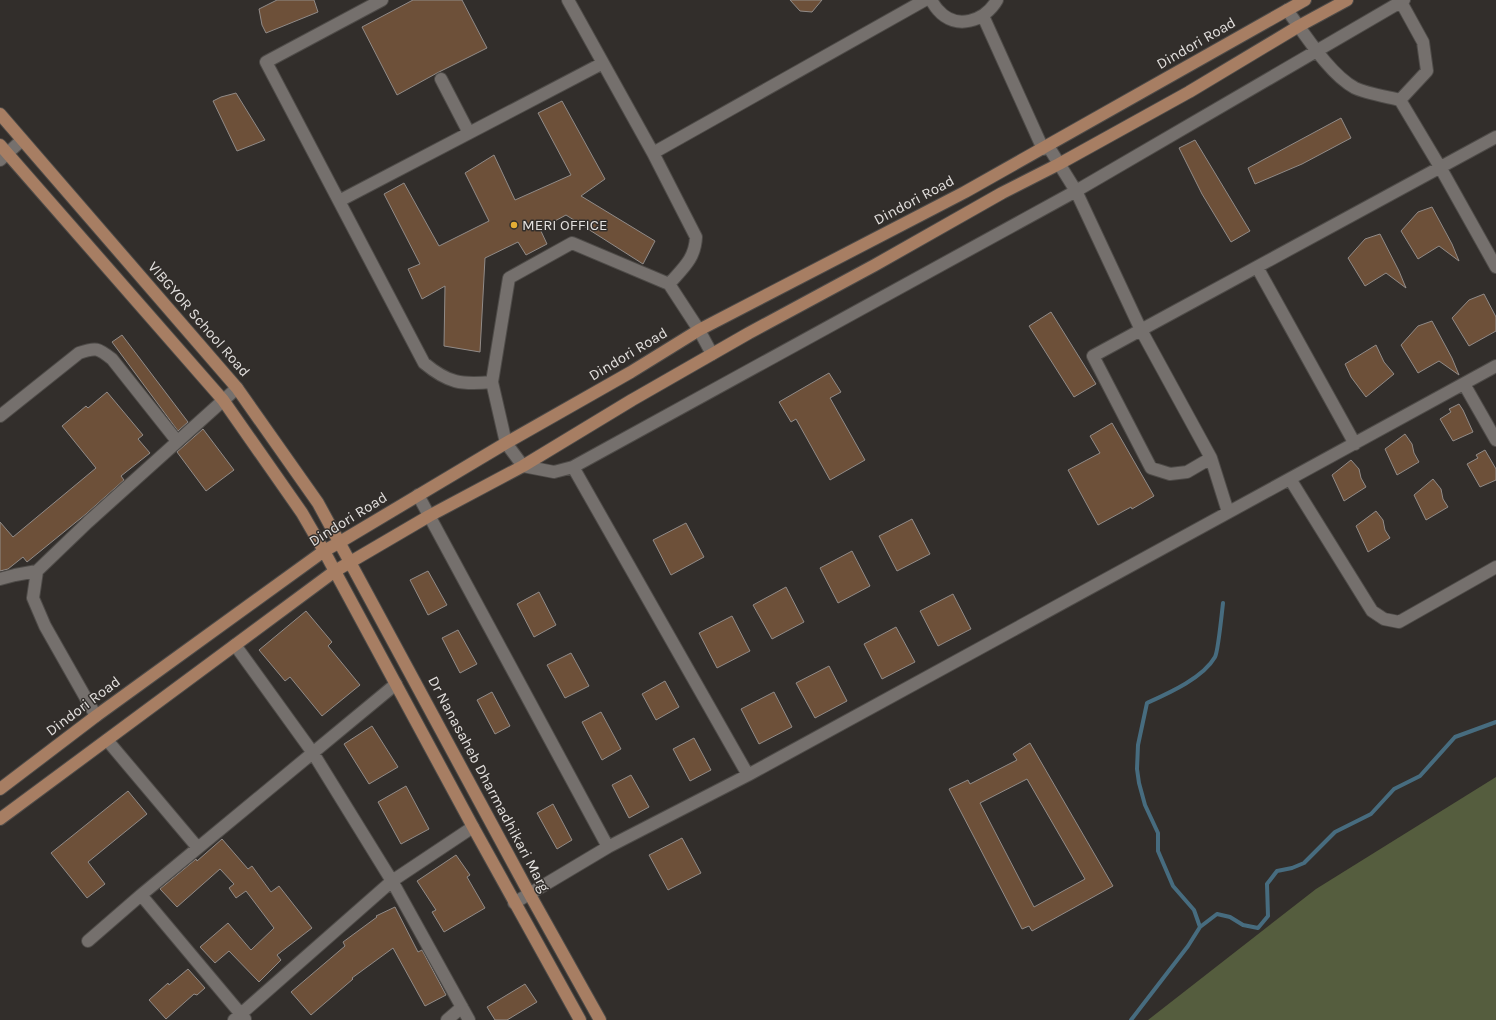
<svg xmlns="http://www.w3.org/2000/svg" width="1496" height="1020" font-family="Karla,sans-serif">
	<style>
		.green { fill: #555d3e }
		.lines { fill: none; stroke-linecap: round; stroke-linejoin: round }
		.stream { stroke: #476c7f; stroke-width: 4 }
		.building { fill: #6d5039; stroke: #918b88; fill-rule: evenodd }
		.minor-casing { stroke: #4e4b48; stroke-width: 14 }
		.major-casing { stroke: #4e4b48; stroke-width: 14 }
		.minor { stroke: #75706d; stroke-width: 12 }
		.major { stroke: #a77e63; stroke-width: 12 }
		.poi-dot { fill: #e4ad35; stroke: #322e2b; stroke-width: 1.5 }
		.labels { text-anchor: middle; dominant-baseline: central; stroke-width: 3; stroke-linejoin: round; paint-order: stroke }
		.street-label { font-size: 15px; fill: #e3e0de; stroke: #322e2b }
		.poi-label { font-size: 15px; fill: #e3e0de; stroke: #322e2b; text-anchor: start }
	</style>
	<rect width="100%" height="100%" fill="#322e2b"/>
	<path class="green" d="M 1496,777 L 1496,1020 L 1148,1020 L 1316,889 Z"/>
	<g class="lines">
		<path class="stream" d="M 1200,927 L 1217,914 L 1230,917 L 1243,925 L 1258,928 L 1268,916 L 1267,884 L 1277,871 L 1292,868 L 1304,863 L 1335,832 L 1371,814 L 1394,789 L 1420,776 L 1455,737 L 1496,722
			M 1131,1020 L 1188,946 L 1200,927 L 1194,910 L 1173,886 L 1158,851 L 1158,833 L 1145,805 L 1139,783 L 1137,769 L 1138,745 L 1147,703 C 1169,693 1203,678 1215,657 C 1218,652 1222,612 1223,603"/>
	</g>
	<path class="building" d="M 277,0 L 314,0 L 318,12 L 266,33 L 262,25 L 259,9 Z
		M 413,0 L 462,0 L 487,48 L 437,73 L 397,95 L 362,27 Z
		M 790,0 L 822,0 L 812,12 L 800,11 Z
		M 236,93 L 265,140 L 237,151 L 213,101 L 221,97 Z
		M 562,101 L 605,179 L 581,196 L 655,241 L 643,264 L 566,215 L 540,229 L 547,244 L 526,255 L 518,242 L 485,258 L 480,352 L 444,346 L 445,286 L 422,299 L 408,269 L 420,264 L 384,194 L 404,183 L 439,246 L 489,221 L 465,173 L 494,155 L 515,200 L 571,175 L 538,113 Z
		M 1341,118 L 1351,138 L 1302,164 L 1255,184 L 1248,168 Z
		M 1195,140 L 1250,231 L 1231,242 L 1202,194 L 1179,148 Z
		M 1432,207 L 1452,244 L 1459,261 L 1439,246 L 1418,259 L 1401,231 L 1418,212 Z
		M 1380,234 L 1399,271 L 1406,288 L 1386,273 L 1365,286 L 1348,258 L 1365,239 Z
		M 1484,294 L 1496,317 L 1496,331 L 1469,346 L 1452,318 L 1469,300 Z
		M 1051,312 L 1096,384 L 1074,397 L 1029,326 Z
		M 1432,321 L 1452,358 L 1459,375 L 1439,361 L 1418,373 L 1401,345 L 1418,326 Z
		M 122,335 L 188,422 L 178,431 L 112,342 Z
		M 1376,345 L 1384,362 L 1394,374 L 1366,397 L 1351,377 L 1345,364 Z
		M 829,373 L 841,392 L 830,398 L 865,460 L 830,480 L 796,419 L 791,422 L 779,402 Z
		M 107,392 L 143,435 L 138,439 L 150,453 L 121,476 L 124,480 L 86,514 L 27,562 L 23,557 L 8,569 L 0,571 L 0,522 L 13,537 L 96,468 L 62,426 L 86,406 L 88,408 Z
		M 1459,404 L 1463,410 L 1473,432 L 1453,441 L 1440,419 L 1451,412 L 1449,409 Z
		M 1112,423 L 1154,496 L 1132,509 L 1131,507 L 1098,525 L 1068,470 L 1100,453 L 1090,436 Z
		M 203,429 L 234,470 L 206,491 L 177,452 Z
		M 1405,434 L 1412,444 L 1414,453 L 1419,462 L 1397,475 L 1385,449 Z
		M 1485,450 L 1496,469 L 1496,480 L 1480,487 L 1467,464 L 1478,458 L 1476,455 Z
		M 1351,460 L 1359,469 L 1361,478 L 1366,487 L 1344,501 L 1332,475 Z
		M 1433,479 L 1441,489 L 1443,499 L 1448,507 L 1426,520 L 1414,495 Z
		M 1376,511 L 1383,520 L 1385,530 L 1390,538 L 1368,552 L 1356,526 Z
		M 912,519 L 930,554 L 897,571 L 879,536 Z
		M 686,523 L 704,557 L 671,575 L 653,540 Z
		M 852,551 L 870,586 L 838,603 L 820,568 Z
		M 428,571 L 447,605 L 428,615 L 410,580 Z
		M 786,587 L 804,622 L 772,639 L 753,605 Z
		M 539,592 L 556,625 L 534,637 L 517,604 Z
		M 953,594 L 971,629 L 938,646 L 920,611 Z
		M 306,611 L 332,642 L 328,646 L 360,685 L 322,716 L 290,677 L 285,681 L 259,650 Z
		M 732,616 L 750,651 L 717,668 L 699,633 Z
		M 896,627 L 915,662 L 882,679 L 864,644 Z
		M 458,630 L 477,664 L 460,673 L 442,638 Z
		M 571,653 L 589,686 L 565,698 L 547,665 Z
		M 829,666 L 847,701 L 815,718 L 796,683 Z
		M 665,681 L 679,707 L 656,720 L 642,694 Z
		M 492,692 L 510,726 L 495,734 L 477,700 Z
		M 774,692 L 792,727 L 759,744 L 741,709 Z
		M 601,712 L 621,749 L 602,760 L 582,722 Z
		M 372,726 L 398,767 L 369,784 L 344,744 Z
		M 694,738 L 711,770 L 690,781 L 673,749 Z
		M 1030,743 L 1113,886 L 1032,931 L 1029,926 L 1022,929 L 949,789 L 968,780 L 970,784 L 1017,760 L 1013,754 ZM 1027,779 L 1085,879 L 1034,907 L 980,803 Z
		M 631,775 L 649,807 L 629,818 L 612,785 Z
		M 406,786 L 429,829 L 401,844 L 378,802 Z
		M 128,791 L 147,814 L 88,862 L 105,884 L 87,898 L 51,853 Z
		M 553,804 L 572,840 L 557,849 L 537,813 Z
		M 682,838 L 701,873 L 668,890 L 649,855 Z
		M 222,839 L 248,869 L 252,866 L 271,892 L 279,886 L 312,928 L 277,955 L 281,960 L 259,982 L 229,951 L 215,963 L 200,947 L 228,923 L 251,950 L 274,928 L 246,891 L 236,898 L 229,888 L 234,884 L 220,869 L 177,907 L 160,889 L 196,859 L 197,861 Z
		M 456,855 L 470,875 L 467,877 L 485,908 L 444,932 L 432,912 L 436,910 L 417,881 Z
		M 395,907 L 418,952 L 422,950 L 446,995 L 425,1006 L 393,948 L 352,978 L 353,979 L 311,1015 L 291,992 L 345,946 L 343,942 L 377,917 L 376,916 Z
		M 188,969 L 205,988 L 197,995 L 194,994 L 166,1019 L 149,1000 L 168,983 L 169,985 Z
		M 525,984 L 537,1002 L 507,1020 L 495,1020 L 487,1007 Z"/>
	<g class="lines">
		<defs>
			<path id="minor" d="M 382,0 L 266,62 L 424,363 C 448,383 461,385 492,382
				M 568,0 L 653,153
				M 931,0 C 933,3 935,7 938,10 C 956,31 985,21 997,0
				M 1287,10 C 1305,34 1329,74 1355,88 C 1365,93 1388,97 1400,100 L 1440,167 L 1496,267
				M 983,16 L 1043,149
				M 441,79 L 469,133
				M 1400,100 L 1427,71 L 1423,42 L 1401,2
				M 0,160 L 22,140
				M 339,201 L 603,63
				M 1257,267 L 1355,444
				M 669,284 L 572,243 L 509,278 L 492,382 L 506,443 L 523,466 L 554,472 L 573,467 L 1076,191 L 1048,146
				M 712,354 L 699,330 L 669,284 C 683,268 695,259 696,237 L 653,153 L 925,0
				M 1464,384 L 1496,440
				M 0,416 L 79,353 C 96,347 98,348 112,359 L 177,441
				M 1211,458 L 1141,330 L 1076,191 L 1404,0
				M 573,467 L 748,775
				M 1290,479 L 1372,611 L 1384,619 L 1399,622 L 1496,567
				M 418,495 L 608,847
				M 1228,512 L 1211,458 L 1187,472 L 1170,474 L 1151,468 L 1093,356 L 1496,137
				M 37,571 L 33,598 L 45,626 L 96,716
				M 0,579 L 15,575 L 37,571 L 88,522 L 237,388
				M 235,645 L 313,753 L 392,881 L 469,1020
				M 107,740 L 198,848
				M 141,895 L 245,1019
				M 514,903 L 608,847 L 748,775 L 1496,366
				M 88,941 L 141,895 L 396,684
				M 234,1020 L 392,881 L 473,827
				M 447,1020 L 462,1007"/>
			<path id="major" d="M 0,114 L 237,388 L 318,503 L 529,893 L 600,1020
				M 0,145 L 223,400 L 302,513 L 324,551 L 473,827 L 580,1020
				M 0,789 L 96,716 L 324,551 L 340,542 L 506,443 L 631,372 L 699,330 L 965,192 L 1305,0
				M 0,819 L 335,571 L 429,516 L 523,466 L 632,400 L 749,333 L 875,265 L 1002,193 L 1059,164 L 1189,92 L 1299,26 L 1347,0"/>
		</defs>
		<use href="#minor" class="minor-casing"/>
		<use href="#major" class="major-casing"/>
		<use href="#minor" class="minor"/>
		<use href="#major" class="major"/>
	</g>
	<circle class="poi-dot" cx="514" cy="225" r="4"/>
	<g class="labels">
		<g class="street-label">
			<text transform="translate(1196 43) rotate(-30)">Dindori Road</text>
			<text transform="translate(914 200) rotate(-28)">Dindori Road</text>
			<text transform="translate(199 319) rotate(49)">VIBGYOR School Road</text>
			<text transform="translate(628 354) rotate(-31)">Dindori Road</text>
			<text transform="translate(348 519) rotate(-32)">Dindori Road</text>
			<text transform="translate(83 706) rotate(-37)">Dindori Road</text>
			<text transform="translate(489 784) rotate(62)">Dr Nanasaheb Dharmadhikari Marg</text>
		</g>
		<g class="poi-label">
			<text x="522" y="225">MERI OFFICE</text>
		</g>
	</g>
</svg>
